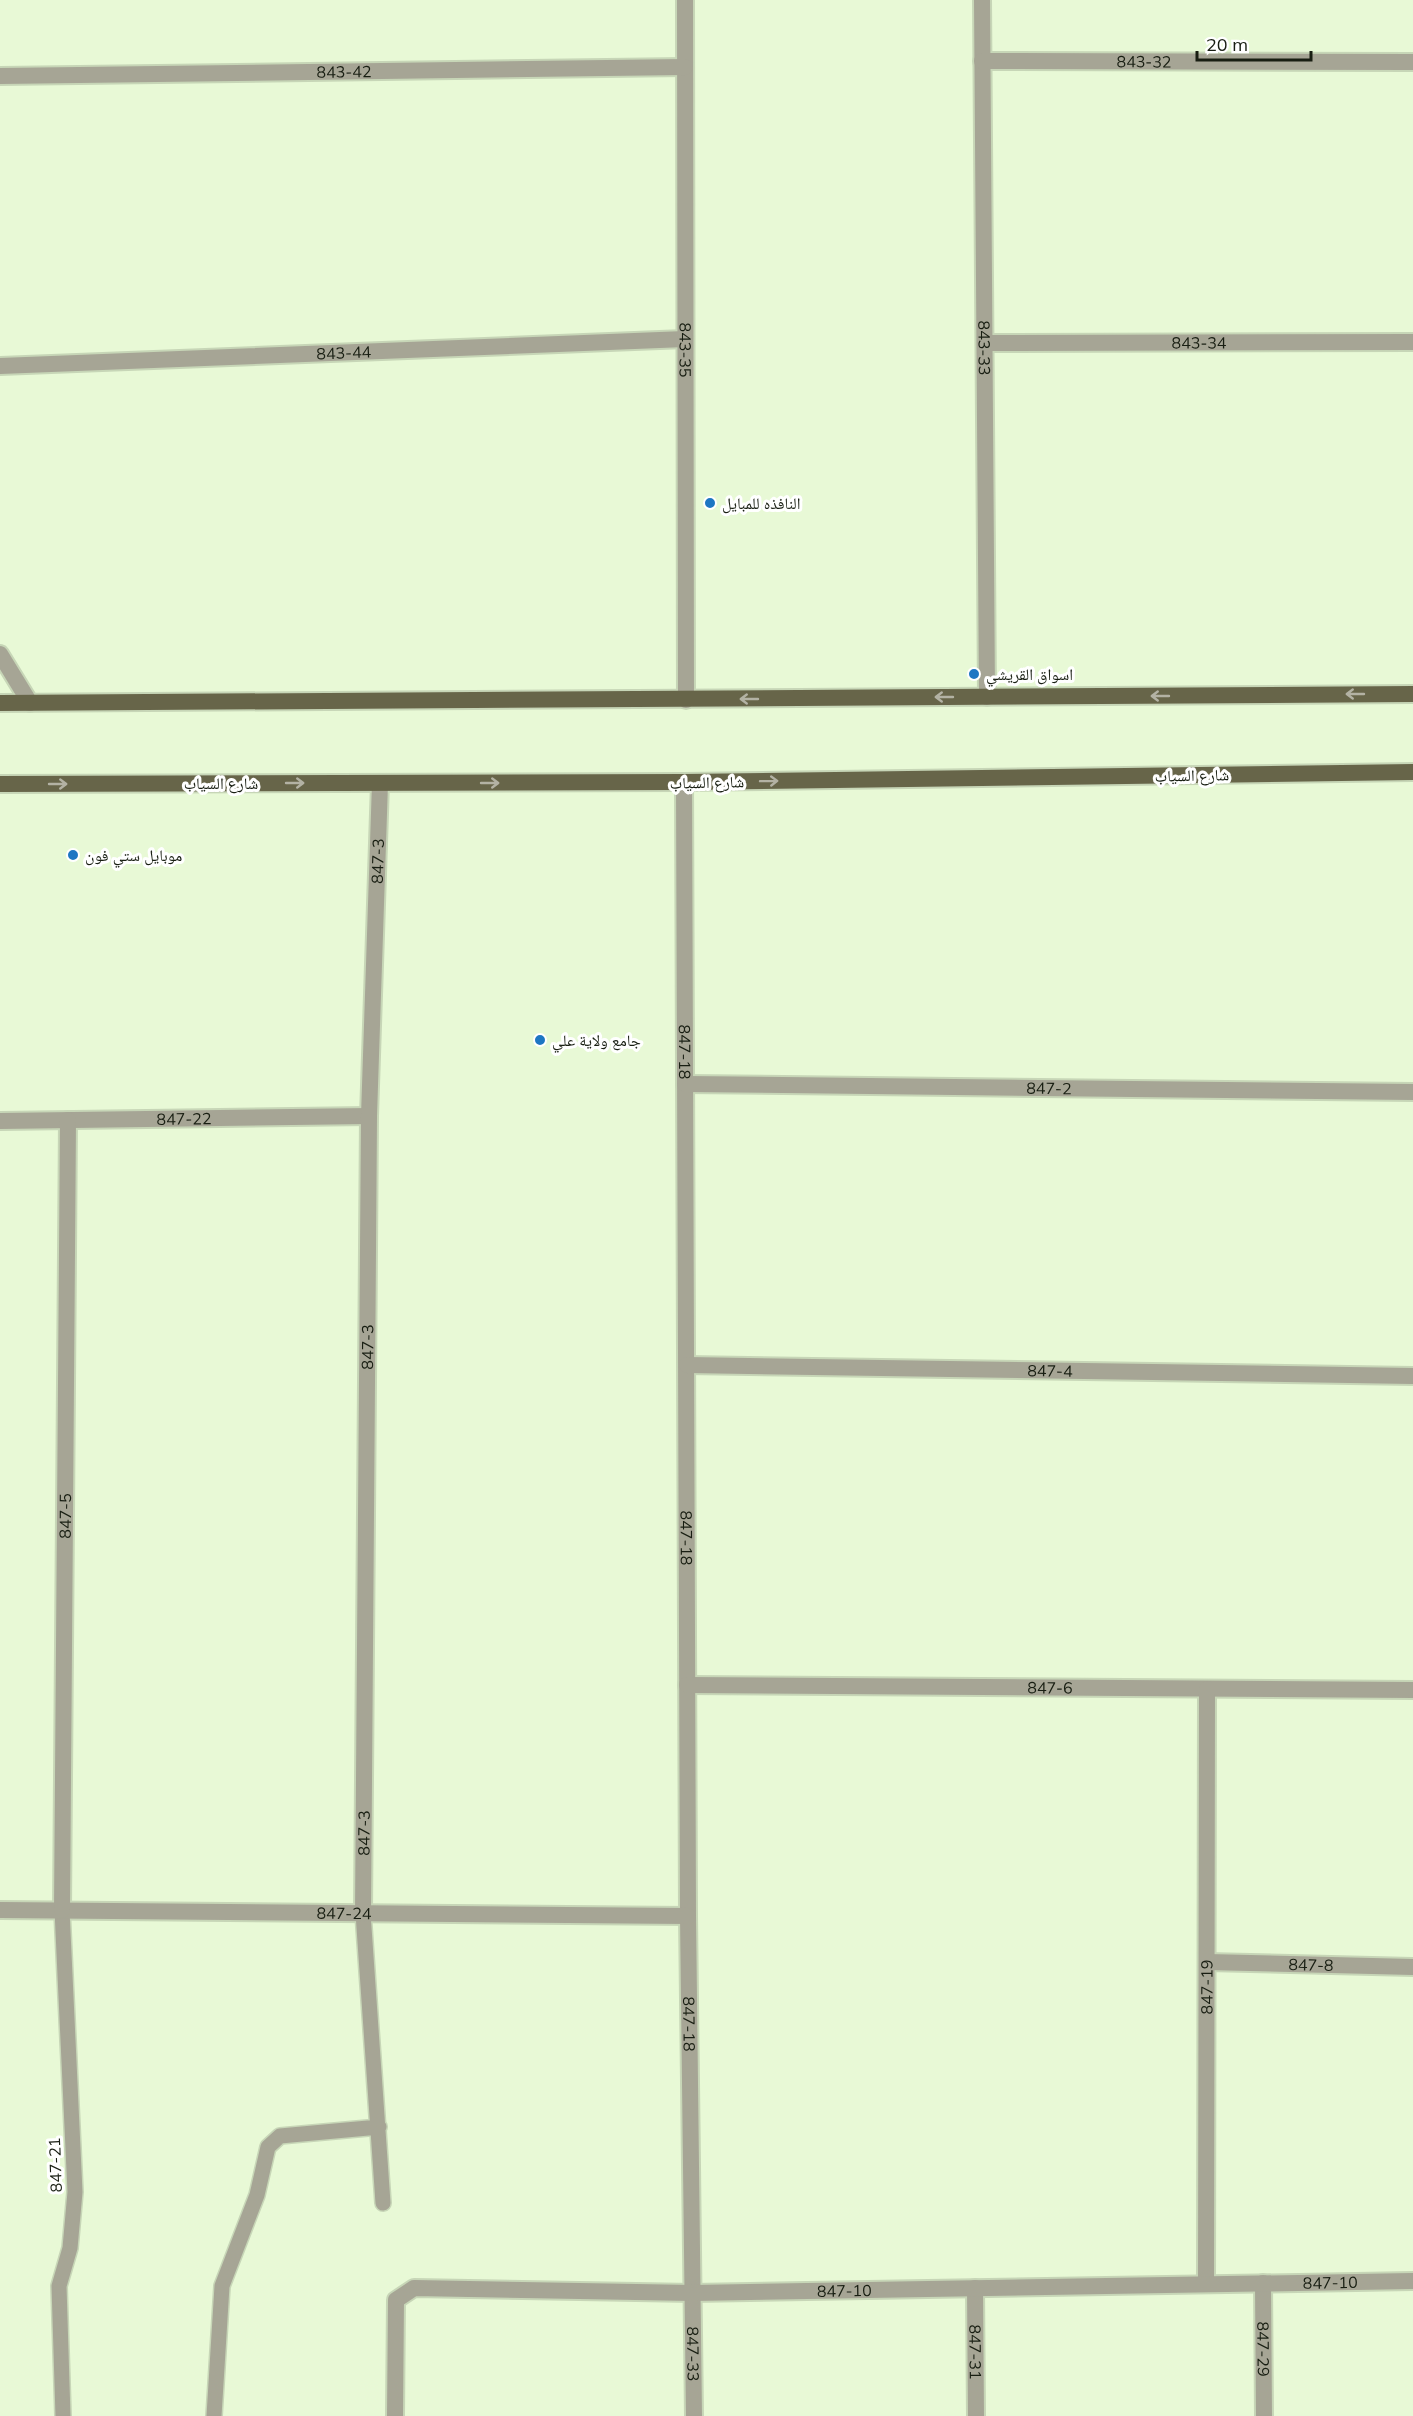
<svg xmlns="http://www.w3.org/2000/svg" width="1413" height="2416" font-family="Mulish,'Noto Naskh Arabic',sans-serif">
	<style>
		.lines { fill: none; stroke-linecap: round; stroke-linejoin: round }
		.service-casing { stroke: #c7d6b7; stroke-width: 18 }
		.minor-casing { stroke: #c7d6b7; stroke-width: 20 }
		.primary-casing { stroke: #c7d6b7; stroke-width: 20 }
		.service { stroke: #a6a595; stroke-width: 15 }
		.minor { stroke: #a6a595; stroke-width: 16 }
		.primary { stroke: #676549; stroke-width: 16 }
		.oneway { stroke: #b3b2a4 }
		.poi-dot { fill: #1d76c3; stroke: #fff; stroke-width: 2 }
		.labels { text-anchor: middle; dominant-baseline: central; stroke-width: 6; stroke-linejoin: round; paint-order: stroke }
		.street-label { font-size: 16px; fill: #181e12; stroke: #fff }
		.poi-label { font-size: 16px; fill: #181e12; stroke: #fff; text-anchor: start }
	</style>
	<rect width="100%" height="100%" fill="#e8f9d6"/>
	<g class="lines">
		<defs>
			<path id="service" d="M 62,1910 L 75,2192 L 70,2248 L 59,2286 L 63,2416
				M 363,1913 L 383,2203
				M 214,2416 L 222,2286 L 257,2195 L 268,2147 L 280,2136 L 379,2127"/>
			<g id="minor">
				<path id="s1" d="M 685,0 L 686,700"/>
				<path id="s2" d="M 982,0 L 987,697"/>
				<path id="s3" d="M 982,61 L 1413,62"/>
				<path id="s4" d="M 0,76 L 685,67"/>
				<path id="s5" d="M 985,343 L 1413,342"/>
				<path id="s6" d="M 0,366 L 685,339"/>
				<path d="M 0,654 L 30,703"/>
				<path id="s7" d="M 684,782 L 688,1916 L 694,2416"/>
				<path id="s8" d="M 685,1084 L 1413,1092"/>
				<path id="s9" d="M 0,1121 L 369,1116"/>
				<path id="s10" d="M 687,1365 L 1413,1376"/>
				<path id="s11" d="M 687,1685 L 1413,1690"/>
				<path id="s12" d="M 0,1910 L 688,1916"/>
				<path id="s13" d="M 62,1910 L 68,1120"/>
				<path id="s14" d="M 363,1913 L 369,1116 L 380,783"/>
				<path id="s15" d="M 1207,1962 L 1413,1967"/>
				<path id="s16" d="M 1263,2283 L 1264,2416"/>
				<path id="s17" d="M 1206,2284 L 1207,1689"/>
				<path id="s18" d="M 975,2288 L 976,2416"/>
				<path id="s19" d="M 395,2416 L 396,2300 L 414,2288 L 693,2293 L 1413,2281"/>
			</g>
			<path id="primary" d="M 0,703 L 1413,694
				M 0,784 L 684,782 L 1413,772"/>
		</defs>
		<use href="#service" class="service-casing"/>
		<use href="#minor" class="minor-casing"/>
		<use href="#primary" class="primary-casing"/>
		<use href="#service" class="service"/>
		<use href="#minor" class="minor"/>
		<use href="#primary" class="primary"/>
	</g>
	<defs><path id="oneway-shaft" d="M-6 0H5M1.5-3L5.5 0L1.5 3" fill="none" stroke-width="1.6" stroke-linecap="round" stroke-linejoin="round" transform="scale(1.5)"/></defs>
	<g class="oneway">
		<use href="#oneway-shaft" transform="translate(1355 694) rotate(180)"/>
		<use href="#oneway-shaft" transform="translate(1160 696) rotate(180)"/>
		<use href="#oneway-shaft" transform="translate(944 697) rotate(180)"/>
		<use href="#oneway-shaft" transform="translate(749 699) rotate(180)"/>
		<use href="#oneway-shaft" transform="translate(769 781) rotate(-1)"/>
		<use href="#oneway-shaft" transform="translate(295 783)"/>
		<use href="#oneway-shaft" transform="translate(490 783)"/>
		<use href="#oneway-shaft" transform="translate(58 784)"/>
	</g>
	<g class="poi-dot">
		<circle cx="710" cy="503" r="6"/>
		<circle cx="974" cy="674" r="6"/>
		<circle cx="73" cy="855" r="6"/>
		<circle cx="540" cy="1040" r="6"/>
	</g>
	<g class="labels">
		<g class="street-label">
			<text stroke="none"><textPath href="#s3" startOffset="162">843-32</textPath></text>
			<text stroke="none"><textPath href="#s4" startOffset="344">843-42</textPath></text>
			<text stroke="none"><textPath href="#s5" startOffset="214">843-34</textPath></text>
			<text stroke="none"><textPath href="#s2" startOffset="348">843-33</textPath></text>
			<text stroke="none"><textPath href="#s1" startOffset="350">843-35</textPath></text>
			<text stroke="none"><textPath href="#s6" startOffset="344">843-44</textPath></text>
			<text transform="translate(1192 775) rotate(-1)">شارع السياب</text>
			<text transform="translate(707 782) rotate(-1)">شارع السياب</text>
			<text x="221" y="783">شارع السياب</text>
			<text stroke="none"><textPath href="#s14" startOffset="1052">847-3</textPath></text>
			<text stroke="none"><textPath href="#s7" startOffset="270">847-18</textPath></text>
			<text stroke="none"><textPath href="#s8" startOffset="364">847-2</textPath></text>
			<text stroke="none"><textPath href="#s9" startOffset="184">847-22</textPath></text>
			<text stroke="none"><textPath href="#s14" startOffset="566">847-3</textPath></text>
			<text stroke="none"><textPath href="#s10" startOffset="363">847-4</textPath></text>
			<text stroke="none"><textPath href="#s13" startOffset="394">847-5</textPath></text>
			<text stroke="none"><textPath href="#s7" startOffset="756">847-18</textPath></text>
			<text stroke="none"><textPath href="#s11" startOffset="363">847-6</textPath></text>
			<text stroke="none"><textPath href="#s14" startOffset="80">847-3</textPath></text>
			<text stroke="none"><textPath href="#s12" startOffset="344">847-24</textPath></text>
			<text stroke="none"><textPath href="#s15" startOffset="104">847-8</textPath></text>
			<text stroke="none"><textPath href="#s17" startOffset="297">847-19</textPath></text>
			<text stroke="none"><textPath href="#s7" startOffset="1242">847-18</textPath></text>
			<text transform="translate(55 2165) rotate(-92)">847-21</text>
			<text stroke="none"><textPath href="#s19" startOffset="1054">847-10</textPath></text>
			<text stroke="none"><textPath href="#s19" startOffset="568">847-10</textPath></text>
			<text stroke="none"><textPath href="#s16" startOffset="66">847-29</textPath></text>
			<text stroke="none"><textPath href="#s18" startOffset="64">847-31</textPath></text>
			<text stroke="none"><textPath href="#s7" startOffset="1572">847-33</textPath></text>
		</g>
		<g class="poi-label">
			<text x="722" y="503">النافذه للمبايل</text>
			<text x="986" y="674">اسواق القريشي</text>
			<text x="85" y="855">موبايل ستي فون</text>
			<text x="552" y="1040">جامع ولاية علي</text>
		</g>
	</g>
	<path d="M1197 51v9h114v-9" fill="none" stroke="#181e12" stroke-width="3"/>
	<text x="1206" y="51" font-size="18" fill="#181e12" stroke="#ffffff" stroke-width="4.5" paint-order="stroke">20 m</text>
</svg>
